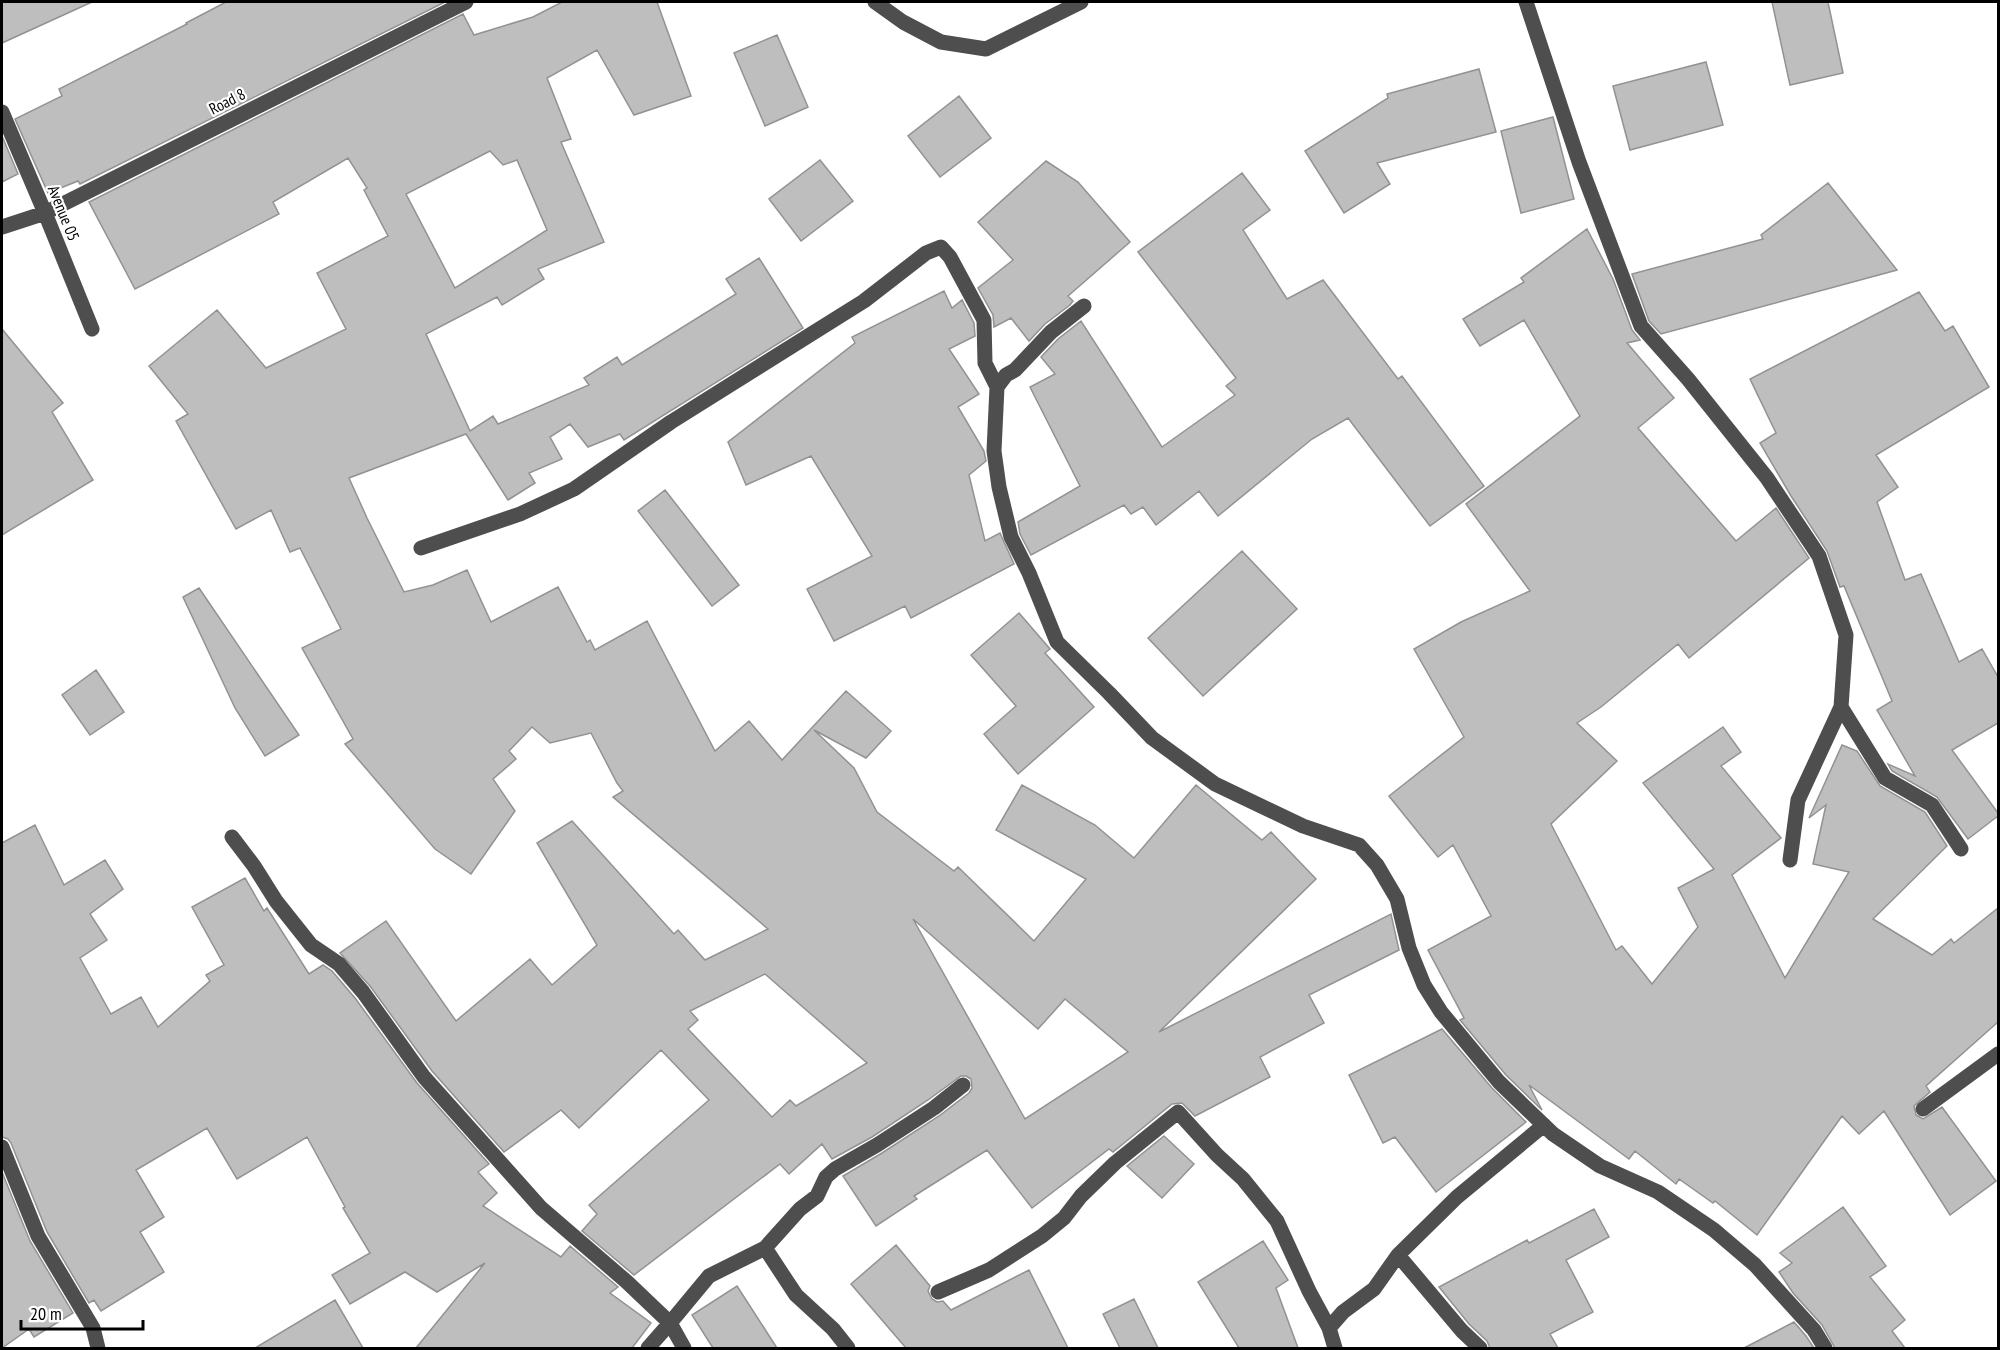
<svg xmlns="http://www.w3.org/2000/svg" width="2000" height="1350" font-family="'PT Sans Narrow',sans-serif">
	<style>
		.building { fill: #bebebe; stroke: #929292; stroke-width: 1.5; fill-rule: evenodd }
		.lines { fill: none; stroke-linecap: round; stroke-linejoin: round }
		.minor { stroke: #4e4e4e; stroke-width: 15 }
		.labels { text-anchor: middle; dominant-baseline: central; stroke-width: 4.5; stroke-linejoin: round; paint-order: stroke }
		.street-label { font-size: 16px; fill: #000; stroke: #fff }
	</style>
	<rect width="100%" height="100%" fill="#fff"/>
	<path class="building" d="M 2,2 L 92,2 L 2,43 Z
		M 226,2 L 445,2 L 80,184 L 78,181 L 48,193 L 15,119 L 62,96 L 59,89 L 187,24 L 186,23 Z
		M 562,2 L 657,2 L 691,96 L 634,115 L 597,50 L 547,78 L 571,139 L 561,142 L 604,242 L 538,269 L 544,279 L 502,305 L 497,297 L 426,334 L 470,431 L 493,416 L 498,424 L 589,385 L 584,378 L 617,357 L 622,365 L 736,294 L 726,279 L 759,258 L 803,328 L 624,440 L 620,434 L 588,447 L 570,424 L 550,437 L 562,459 L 529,473 L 535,483 L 508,500 L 466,434 L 349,478 L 367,518 L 404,592 L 433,585 L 467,570 L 491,622 L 558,587 L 587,642 L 590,640 L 595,650 L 647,621 L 715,751 L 749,721 L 782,760 L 846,691 L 891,731 L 866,758 L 814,730 L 854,768 L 877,812 L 954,871 L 958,867 L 1034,941 L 1086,879 L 996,830 L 1022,785 L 1095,825 L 1134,858 L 1196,785 L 1262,840 L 1271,832 L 1316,879 L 1159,1032 L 1391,914 L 1399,950 L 1309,995 L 1324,1023 L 1260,1057 L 1270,1077 L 1195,1116 L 1182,1103 L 1172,1104 L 1113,1152 L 1109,1149 L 1032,1208 L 987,1150 L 914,1196 L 917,1199 L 876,1226 L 843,1176 L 882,1153 L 939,1116 L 969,1093 L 972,1088 L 971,1079 L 966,1076 L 961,1076 L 928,1100 L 872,1137 L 832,1159 L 822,1144 L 789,1174 L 780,1164 L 634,1275 L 582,1231 L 597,1214 L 589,1205 L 709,1100 L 661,1050 L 579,1128 L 561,1110 L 504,1152 L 432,1071 L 370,986 L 340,953 L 386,921 L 456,1021 L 530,959 L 552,985 L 597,945 L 537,843 L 572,821 L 674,934 L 678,930 L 705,960 L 768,929 L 613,797 L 623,791 L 617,783 L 591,733 L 550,743 L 532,727 L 509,751 L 516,759 L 493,779 L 515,811 L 471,874 L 435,849 L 345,744 L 353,739 L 302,648 L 341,629 L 300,548 L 290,552 L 271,510 L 236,529 L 176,421 L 188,414 L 149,366 L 217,310 L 266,368 L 346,329 L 317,273 L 388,236 L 364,190 L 367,188 L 348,158 L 273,202 L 279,214 L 135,289 L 89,202 L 463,14 L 474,35 L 533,17 ZM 490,151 L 503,165 L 517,160 L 547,230 L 455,288 L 406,194 ZM 913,919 L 1038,1029 L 1065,999 L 1128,1052 L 1025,1119 ZM 765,974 L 867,1063 L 796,1106 L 790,1100 L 772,1117 L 688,1029 L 698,1020 L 690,1011 Z
		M 1772,2 L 1828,2 L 1843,73 L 1790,85 Z
		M 777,35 L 808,107 L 765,126 L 734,53 Z
		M 1706,62 L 1723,125 L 1630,150 L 1613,86 Z
		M 1479,69 L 1496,132 L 1377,163 L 1390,184 L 1344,213 L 1305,151 L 1388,98 L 1387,94 Z
		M 959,96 L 991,138 L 940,177 L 908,136 Z
		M 1553,117 L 1574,199 L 1521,213 L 1501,131 Z
		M 2,136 L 18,174 L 2,182 Z
		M 820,160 L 853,201 L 801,241 L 769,199 Z
		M 1046,161 L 1078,182 L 1130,242 L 1068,296 L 1073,301 L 1070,305 L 1045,324 L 1029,341 L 1011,318 L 994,327 L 993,315 L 978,288 L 1013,260 L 978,222 Z
		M 1242,173 L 1270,210 L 1243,230 L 1287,299 L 1323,280 L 1398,379 L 1402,376 L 1484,486 L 1430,526 L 1348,418 L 1312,439 L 1218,516 L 1199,491 L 1156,525 L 1143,507 L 1131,514 L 1124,505 L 1031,555 L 1020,534 L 1018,522 L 1080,486 L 1030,387 L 1055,374 L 1041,357 L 1058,339 L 1081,321 L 1162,447 L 1235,395 L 1226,386 L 1236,378 L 1138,252 Z
		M 1828,183 L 1897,270 L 1661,334 L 1649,321 L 1632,274 L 1763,239 L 1761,235 Z
		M 1587,229 L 1613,279 L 1632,330 L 1640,340 L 1627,343 L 1674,398 L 1638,428 L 1736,541 L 1776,508 L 1809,558 L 1689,658 L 1678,644 L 1601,707 L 1577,723 L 1617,761 L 1551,824 L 1616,950 L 1622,946 L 1652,984 L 1698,927 L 1678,888 L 1714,869 L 1643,783 L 1723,727 L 1741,752 L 1721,766 L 1781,838 L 1732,875 L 1785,978 L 1849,872 L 1813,864 L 1826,805 L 1809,818 L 1842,745 L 1857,751 L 1880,786 L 1925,812 L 1947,846 L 1873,919 L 1932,955 L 1951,939 L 1954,943 L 1998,908 L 1998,1022 L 1926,1086 L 1930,1092 L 1914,1106 L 1916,1115 L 1923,1119 L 1942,1107 L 1996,1181 L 1950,1215 L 1884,1111 L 1859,1134 L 1842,1116 L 1757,1235 L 1715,1201 L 1713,1203 L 1679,1179 L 1676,1184 L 1635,1151 L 1629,1159 L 1529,1085 L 1542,1110 L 1506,1075 L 1460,1020 L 1464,1018 L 1428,950 L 1491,916 L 1453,845 L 1438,857 L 1389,796 L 1464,737 L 1414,649 L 1461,622 L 1530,591 L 1466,504 L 1580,416 L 1524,320 L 1480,346 L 1463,319 L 1524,282 L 1521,278 Z
		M 944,291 L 952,308 L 962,300 L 974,323 L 975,336 L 949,349 L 979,394 L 958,407 L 984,451 L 986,461 L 969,475 L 985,541 L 1000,533 L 1014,564 L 911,618 L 905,606 L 834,641 L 807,589 L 872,556 L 811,456 L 746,485 L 728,442 L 855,343 L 852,337 Z
		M 1919,292 L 1945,331 L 1953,326 L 1989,387 L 1876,455 L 1898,487 L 1877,502 L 1905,580 L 1921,574 L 1959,662 L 1982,649 L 1998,677 L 1998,723 L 1952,750 L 1998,813 L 1998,816 L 1968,839 L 1937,797 L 1892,771 L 1888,764 L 1915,776 L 1877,710 L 1892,701 L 1844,586 L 1840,587 L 1827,551 L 1791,496 L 1760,443 L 1776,433 L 1750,379 Z
		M 2,329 L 63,403 L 52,412 L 93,480 L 2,535 Z
		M 665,490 L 739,585 L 712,606 L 638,511 Z
		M 1242,551 L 1297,609 L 1203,696 L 1148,638 Z
		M 199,588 L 299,735 L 265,756 L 235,708 L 183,597 Z
		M 1019,613 L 1050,649 L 1045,653 L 1094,707 L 1018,774 L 984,734 L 1016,706 L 971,655 Z
		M 96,670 L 124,712 L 90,735 L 62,695 Z
		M 35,825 L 64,885 L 105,860 L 123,889 L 90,914 L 107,940 L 80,958 L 111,1014 L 141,997 L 158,1027 L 210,981 L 206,975 L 224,965 L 192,907 L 245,878 L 264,911 L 267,908 L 309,974 L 323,965 L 332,971 L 355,998 L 417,1083 L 489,1164 L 478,1172 L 497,1193 L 483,1206 L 561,1257 L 570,1246 L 618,1287 L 610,1293 L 651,1323 L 632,1348 L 416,1348 L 485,1263 L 437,1292 L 405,1272 L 350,1304 L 332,1275 L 370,1253 L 343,1208 L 345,1207 L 307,1137 L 237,1179 L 207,1128 L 136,1170 L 164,1217 L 140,1232 L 164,1272 L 101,1311 L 94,1300 L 89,1303 L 47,1232 L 11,1143 L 8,1139 L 2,1137 L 2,843 Z
		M 1442,1029 L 1492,1088 L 1526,1122 L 1436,1192 L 1395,1137 L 1383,1143 L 1349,1075 Z
		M 1164,1136 L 1194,1164 L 1162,1198 L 1127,1166 Z
		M 2,1172 L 30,1241 L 73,1313 L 34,1337 L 29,1329 L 2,1348 Z
		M 1843,1207 L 1886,1266 L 1870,1277 L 1905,1320 L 1892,1331 L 1905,1348 L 1835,1348 L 1822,1325 L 1793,1293 L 1779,1272 L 1792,1263 L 1780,1253 Z
		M 1594,1209 L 1609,1237 L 1566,1260 L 1593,1312 L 1550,1334 L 1558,1348 L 1490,1348 L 1487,1341 L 1469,1324 L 1439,1287 L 1527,1240 L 1529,1243 Z
		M 1263,1241 L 1288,1280 L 1276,1288 L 1298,1348 L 1239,1348 L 1198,1282 Z
		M 896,1245 L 930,1286 L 928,1291 L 932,1299 L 937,1302 L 943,1301 L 951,1310 L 1029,1270 L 1068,1348 L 906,1348 L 851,1284 Z
		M 737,1286 L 777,1348 L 713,1348 L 692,1315 Z
		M 1134,1299 L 1158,1348 L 1120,1348 L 1103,1314 Z
		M 335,1300 L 363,1348 L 255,1348 Z
		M 1794,1322 L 1806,1336 L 1814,1348 L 1744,1348 Z"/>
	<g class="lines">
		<path class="minor" d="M 875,2 L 903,22 L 941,42 L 986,49 L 1081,2
			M 1526,2 L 1579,162 L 1641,326 L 1688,379 L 1767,478 L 1819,556 L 1846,635 L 1841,707 L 1798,800 L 1790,860
			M 2,112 L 45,213 L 92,329
			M 2,227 L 45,213 L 466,2
			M 1084,306 L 1051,332 L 1015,370 L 1006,375 L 997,387 L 994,451 L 999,487 L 1011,537 L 1029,573 L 1057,642 L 1109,693 L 1152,738 L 1215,784 L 1303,826 L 1359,845 L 1377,865 L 1397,899 L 1409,948 L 1424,985 L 1441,1012 L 1499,1082 L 1553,1134 L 1600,1166 L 1658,1192 L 1714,1230 L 1755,1265 L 1814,1330 L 1825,1348
			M 421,548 L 520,514 L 574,489 L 671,422 L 864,301 L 926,253 L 941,247 L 950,257 L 984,320 L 985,363 L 997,387
			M 1841,707 L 1885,778 L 1932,805 L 1961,849
			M 232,837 L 254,866 L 276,901 L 311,945 L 339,964 L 363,992 L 424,1077 L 541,1208 L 627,1282 L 670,1323 L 648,1348
			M 1923,1109 L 1998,1054
			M 2,1147 L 38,1236 L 93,1328 L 98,1348
			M 765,1248 L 796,1295 L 833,1329 L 848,1348
			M 938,1292 L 989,1270 L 1042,1236 L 1064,1218 L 1081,1196 L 1115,1163 L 1178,1112 L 1217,1155 L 1243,1179 L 1277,1221 L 1309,1291 L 1329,1328
			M 684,1348 L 670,1323 L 709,1276 L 765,1248 L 800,1209 L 817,1196 L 826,1177 L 835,1169 L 877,1145 L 934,1108 L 963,1085
			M 1335,1348 L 1329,1328 L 1343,1312 L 1374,1289 L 1398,1255
			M 1480,1348 L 1462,1331 L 1398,1255 L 1457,1197 L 1544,1125"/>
	</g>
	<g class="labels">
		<g class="street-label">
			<text transform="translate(227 101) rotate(-27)">Road 8</text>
			<text transform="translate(64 213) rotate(68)">Avenue 05</text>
		</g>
	</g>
	<rect width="2000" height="1350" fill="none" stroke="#000000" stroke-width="6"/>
	<path d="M21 1320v9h122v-9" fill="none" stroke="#000000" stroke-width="3"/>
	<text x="30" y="1320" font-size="18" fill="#000000" stroke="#ffffff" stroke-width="4.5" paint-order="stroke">20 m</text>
</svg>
